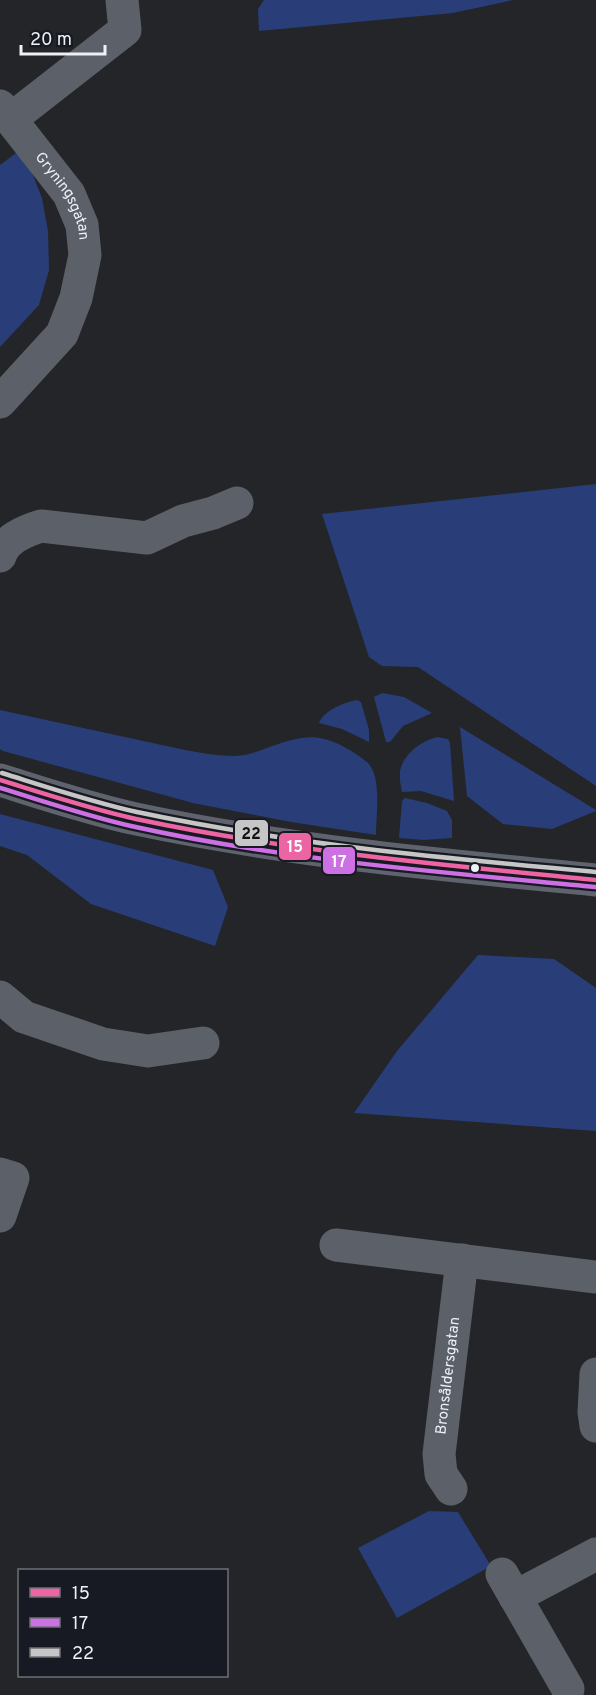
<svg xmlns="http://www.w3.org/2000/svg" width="596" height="1695" font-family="Overpass,sans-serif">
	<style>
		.green { fill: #293e78 }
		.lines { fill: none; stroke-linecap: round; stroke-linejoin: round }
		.minor { stroke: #5c6069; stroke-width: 33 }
		.secondary { stroke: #5e636e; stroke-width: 33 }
		.bus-1-casing { stroke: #171a22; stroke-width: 9 }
		.bus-2-casing { stroke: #171a22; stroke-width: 9 }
		.bus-3-casing { stroke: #171a22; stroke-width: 9 }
		.bus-1 { stroke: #ec64a1; stroke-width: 4.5 }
		.bus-2 { stroke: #cd70e3; stroke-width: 4.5 }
		.bus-3 { stroke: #c6c6c6; stroke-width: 4.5 }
		.bus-dot { fill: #edf0f5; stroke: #171a22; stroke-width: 2 }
		.labels { text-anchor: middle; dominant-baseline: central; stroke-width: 4.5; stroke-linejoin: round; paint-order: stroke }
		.street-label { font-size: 15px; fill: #edf0f5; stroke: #171a22 }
		.line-badge { stroke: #171a22; stroke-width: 2 }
		.badge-label { font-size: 16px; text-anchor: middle; font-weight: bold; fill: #fff }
		.pale-badge-label { font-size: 16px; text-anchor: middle; font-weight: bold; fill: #111 }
	</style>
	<rect width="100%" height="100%" fill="#232528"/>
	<path class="green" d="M 264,0 L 513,0 L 453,13 L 259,31 L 258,9 Z
		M 16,153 L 30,168 L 42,198 L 48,231 L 49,270 L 39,305 L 0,347 L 0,165 Z
		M 596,484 L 596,786 L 418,667 L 382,666 L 369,657 L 322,514 Z
		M 382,693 L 404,697 L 432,713 L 403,726 L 390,742 L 386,742 L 374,697 Z
		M 357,700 L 361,702 L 369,730 L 369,742 L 342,729 L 319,723 C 323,711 345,702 357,700 Z
		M 0,710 L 185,750 C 202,753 219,756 235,756 C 256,755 273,744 292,740 C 302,737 315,736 324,739 C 336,741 365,757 371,767 C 381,783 376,817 376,835 L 291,822 L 193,803 L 3,751 L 0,749 Z
		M 460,727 L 596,810 L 596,811 L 552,829 L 503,824 L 467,796 Z
		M 437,737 L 448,739 L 450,743 L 454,801 L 421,791 L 402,792 C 401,786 399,779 400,772 C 402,755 421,741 437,737 Z
		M 405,798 L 427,803 L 447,811 L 452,820 L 452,838 L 424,840 L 399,838 L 402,801 Z
		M 0,814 L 213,870 L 228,907 L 215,946 L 91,904 L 27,855 L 0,846 Z
		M 478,955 L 554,959 L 596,988 L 596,1131 L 354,1113 L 397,1051 Z
		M 429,1511 L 458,1512 L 491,1566 L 397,1618 L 358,1548 Z"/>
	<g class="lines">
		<g class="minor">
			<path id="s1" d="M 0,106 L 69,194 L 82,225 L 85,255 L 76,298 L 62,334 L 0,402"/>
			<path d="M 11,119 L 125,30 L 122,0"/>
			<path d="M 0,556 C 5,539 25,531 41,526 L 147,538 L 183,521 L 213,513 L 237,503"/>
			<path d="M 0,997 L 24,1017 L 103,1044 L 148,1051 L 203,1043"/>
			<path d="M 0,1174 L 13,1178 L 0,1216"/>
			<path d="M 336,1245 L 596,1277"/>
			<path d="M 596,1374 L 594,1412 L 596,1426"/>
			<path id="s2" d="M 451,1489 L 441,1474 L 439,1454 L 462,1260"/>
			<path d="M 502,1574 L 568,1689"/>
			<path d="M 515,1597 L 596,1554"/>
		</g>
		<path class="secondary" d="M 0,780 C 45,794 90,809 136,819 C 288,851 442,865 596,880"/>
		<defs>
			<path id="bus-1" d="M 0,780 C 45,794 90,809 136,819 C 287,851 442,865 596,880"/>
			<path id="bus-2" d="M 0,788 C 43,801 87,816 131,826 C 283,860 440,872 595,887"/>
			<path id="bus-3" d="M 2,773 C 47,787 92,802 137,812 C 288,844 443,858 596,872"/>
		</defs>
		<use href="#bus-1" class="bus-1-casing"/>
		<use href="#bus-2" class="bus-2-casing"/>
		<use href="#bus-3" class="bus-3-casing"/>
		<use href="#bus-1" class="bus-1"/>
		<use href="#bus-2" class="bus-2"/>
		<use href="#bus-3" class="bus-3"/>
	</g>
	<circle class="bus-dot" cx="475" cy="868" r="5"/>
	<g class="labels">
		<g class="street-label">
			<text stroke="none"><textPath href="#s1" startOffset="111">Gryningsgatan</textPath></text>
			<text stroke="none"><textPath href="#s2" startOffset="117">Bronsåldersgatan</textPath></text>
		</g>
	</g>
	<g class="line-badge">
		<rect x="234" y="819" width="35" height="28" rx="6" fill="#c6c6c6"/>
		<rect x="278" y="832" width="34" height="29" rx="6" fill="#ec64a1"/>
		<rect x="322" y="846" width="34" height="29" rx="6" fill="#cd70e3"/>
	</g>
	<g class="badge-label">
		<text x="295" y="852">15</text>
		<text x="339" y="867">17</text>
	</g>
	<g class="pale-badge-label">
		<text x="251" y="839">22</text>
	</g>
	<rect x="18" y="1569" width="210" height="108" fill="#171a22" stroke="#6d7076" stroke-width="1.5"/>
	<rect x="30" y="1588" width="30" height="9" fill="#ec64a1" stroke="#6d7076" stroke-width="1.5"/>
	<text x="72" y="1599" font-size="18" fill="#edf0f5">15</text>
	<rect x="30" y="1618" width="30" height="9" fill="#cd70e3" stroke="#6d7076" stroke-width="1.5"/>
	<text x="72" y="1629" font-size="18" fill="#edf0f5">17</text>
	<rect x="30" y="1648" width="30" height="9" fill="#c6c6c6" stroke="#6d7076" stroke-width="1.5"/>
	<text x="72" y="1659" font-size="18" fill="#edf0f5">22</text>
	<path d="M21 45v9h84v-9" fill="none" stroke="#edf0f5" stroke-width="3"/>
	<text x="30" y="45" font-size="18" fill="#edf0f5" stroke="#171a22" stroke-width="4.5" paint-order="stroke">20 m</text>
</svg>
